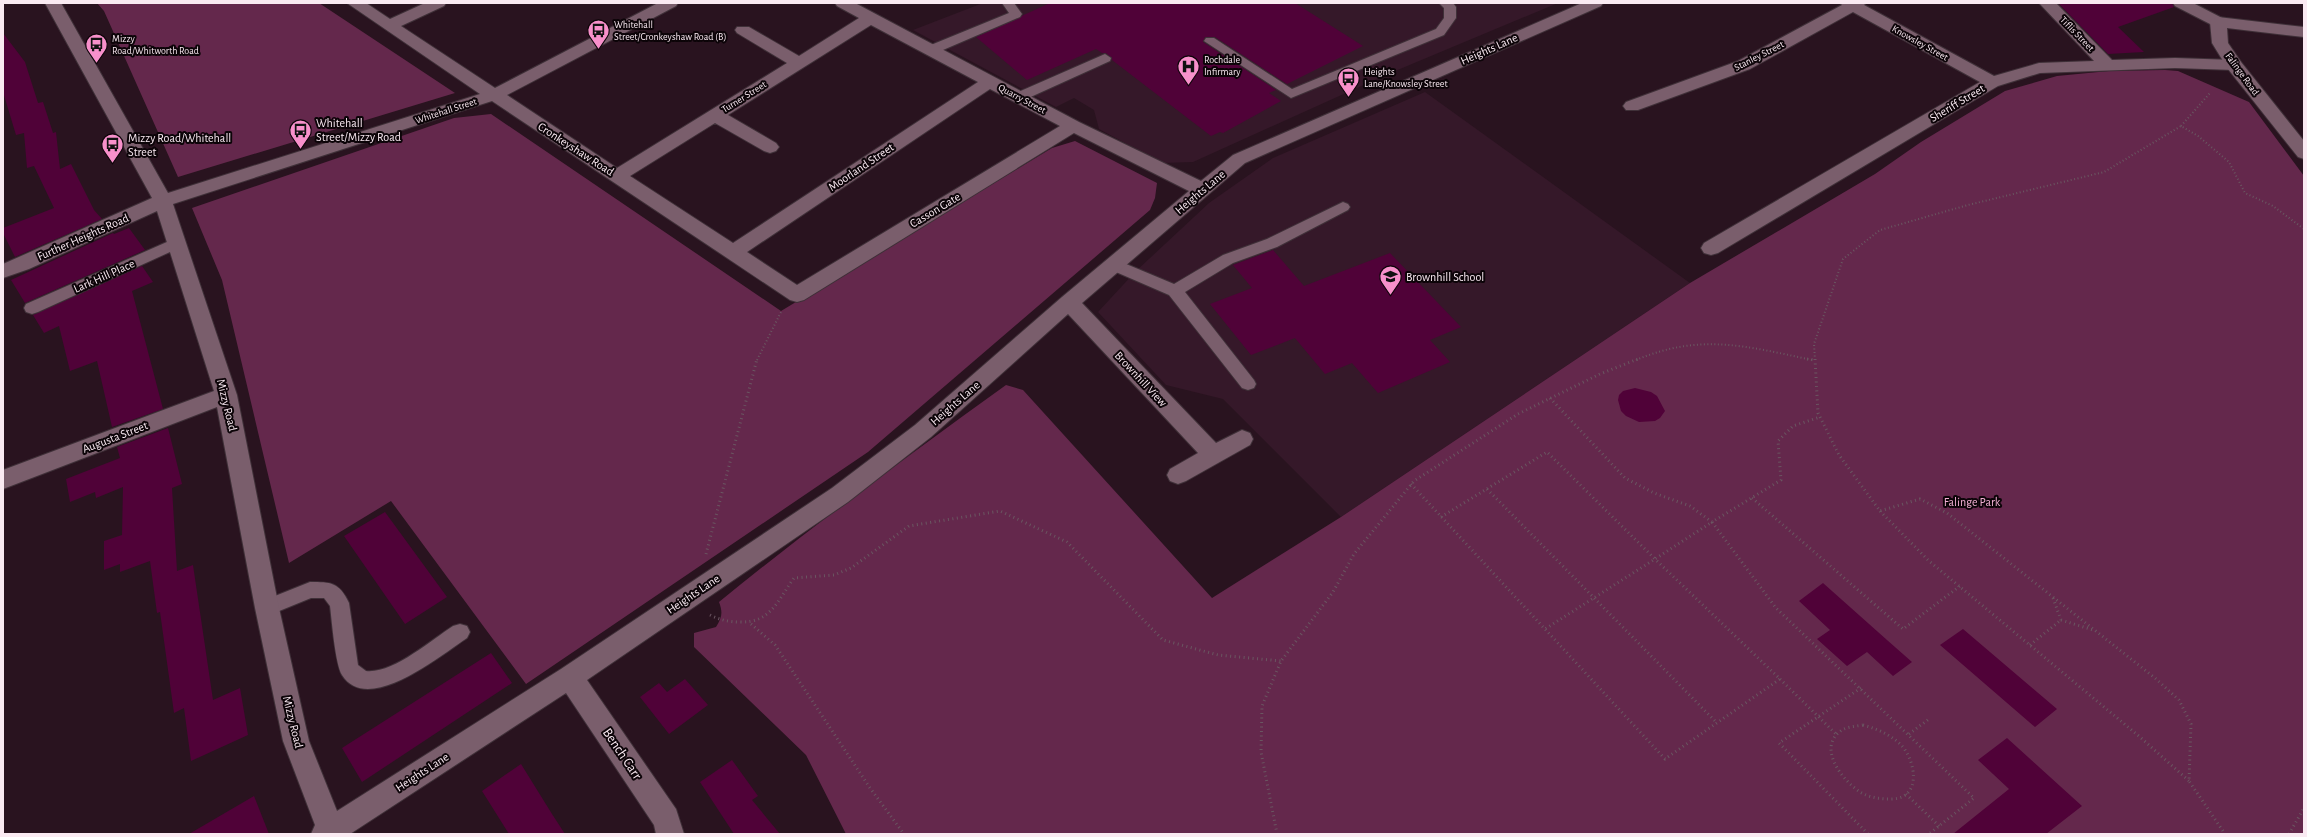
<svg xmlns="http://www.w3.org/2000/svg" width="2307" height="837" font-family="'Alegreya Sans',sans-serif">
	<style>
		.built { fill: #351829 }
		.green { fill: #64284c }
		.building { fill: #500238 }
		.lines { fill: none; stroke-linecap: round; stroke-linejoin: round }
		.service-casing { stroke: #3f3038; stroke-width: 2 }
		.minor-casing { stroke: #3f3038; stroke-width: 2 }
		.tertiary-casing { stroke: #3f3038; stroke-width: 2 }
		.secondary-casing { stroke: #3f3038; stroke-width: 2 }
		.path-far1 { stroke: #6a5661; stroke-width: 2; stroke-dasharray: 1 2.5; stroke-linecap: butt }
		.path { stroke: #6a5661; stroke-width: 3; stroke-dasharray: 1 3.5; stroke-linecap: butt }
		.service { fill: #7a5e6c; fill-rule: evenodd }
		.minor { fill: #7a5e6c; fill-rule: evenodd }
		.tertiary { fill: #7a5e6c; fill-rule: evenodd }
		.secondary { fill: #7a5e6c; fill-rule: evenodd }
		.labels { text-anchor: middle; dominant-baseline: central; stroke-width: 4; stroke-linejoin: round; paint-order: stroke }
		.far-poi-label { font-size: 10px; fill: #faeaf2; stroke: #0c0408; text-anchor: start }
		.far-street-label { font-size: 10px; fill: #faeaf2; stroke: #0c0408 }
		.street-label { font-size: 12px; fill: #faeaf2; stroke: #0c0408 }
		.poi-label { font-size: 12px; fill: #faeaf2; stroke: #0c0408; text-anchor: start }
		.park-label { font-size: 12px; fill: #f3b0d4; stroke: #0c0408 }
		.near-street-label { font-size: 14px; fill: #faeaf2; stroke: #0c0408 }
	</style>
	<rect width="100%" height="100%" fill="#29131f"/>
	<path class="built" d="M 983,3 L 1558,3 L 1388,74 L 1193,162 L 1162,163 L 1099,129 L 1094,110 L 1074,98 L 1056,107 L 913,30 Z
		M 1425,92 L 1690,283 L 1341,517 L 1223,399 L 1166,385 L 1098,312 L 1135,272 L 1209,203 L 1273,158 Z"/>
	<path class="green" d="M 97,3 L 319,3 L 455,93 L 178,177 L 104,11 Z
		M 2165,70 L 2178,71 L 2249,102 L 2304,176 L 2304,834 L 846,834 L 806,755 L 694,647 L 694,633 L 716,627 C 722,617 723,613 719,602 C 812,526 909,455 1006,385 L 1023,390 L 1212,598 L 1341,517 L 1690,283 L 1875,174 L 1921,142 L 2005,91 L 2057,76 L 2109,71 Z
		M 491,114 L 781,311 L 1052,148 L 1075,141 L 1157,183 L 1155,198 L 1150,210 L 868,452 L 526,684 L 391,501 L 289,563 L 222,280 L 192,208 L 454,118 Z"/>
	<path class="building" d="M 1050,3 L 1295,3 L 1363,46 L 1287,84 L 1215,37 L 1205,37 L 1203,42 L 1276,90 L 1269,93 L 1281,101 L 1223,133 L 1220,132 L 1211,136 L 1112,60 L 1112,58 L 1106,53 L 1102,53 L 1096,49 L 1027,80 L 976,37 Z
		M 2058,3 L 2172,3 L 2174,7 L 2118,27 L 2144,52 L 2108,54 Z
		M 3,33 L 25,62 L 38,103 L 43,102 L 53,133 L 56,132 L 60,169 L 71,164 L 94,210 L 102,219 L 15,257 L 3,233 L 3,228 L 54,208 L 34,166 L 27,168 L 24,133 L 16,135 L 3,92 Z
		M 129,228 L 145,250 L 25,303 L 11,280 L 113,233 L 114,234 Z
		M 1273,250 L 1304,286 L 1390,253 L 1461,327 L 1430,340 L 1450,362 L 1378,393 L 1352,363 L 1325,374 L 1295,338 L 1251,355 L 1210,304 L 1252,288 L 1233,265 Z
		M 142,266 L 153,282 L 132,291 L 163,409 L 112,427 L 97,361 L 70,371 L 59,326 L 44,333 L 33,315 Z
		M 1635,388 L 1651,392 L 1657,396 L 1665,411 L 1660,418 L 1655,421 L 1639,422 L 1626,416 L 1621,411 L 1618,400 L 1619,395 L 1623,391 Z
		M 168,428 L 182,484 L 172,488 L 177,571 L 193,565 L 213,700 L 240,688 L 248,735 L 191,761 L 184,708 L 174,713 L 160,612 L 157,613 L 150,561 L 120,572 L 120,564 L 104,570 L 104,541 L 122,535 L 123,487 L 96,498 L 95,492 L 70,502 L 66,479 L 120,458 L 117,447 Z
		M 385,512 L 447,597 L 405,624 L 344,536 Z
		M 1823,583 L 1887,640 L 1912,662 L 1893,676 L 1867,652 L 1847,666 L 1817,639 L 1830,630 L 1799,601 Z
		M 1963,629 L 2057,709 L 2035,727 L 1940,645 Z
		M 491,653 L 512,683 L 362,782 L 342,748 Z
		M 685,679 L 708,705 L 669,734 L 640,697 L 659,683 L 667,692 Z
		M 2007,738 L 2082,806 L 2046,834 L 1953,834 L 2009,789 L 1978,760 Z
		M 732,760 L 758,796 L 752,800 L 780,834 L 734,834 L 700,782 Z
		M 521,764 L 552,814 L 565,834 L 509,834 L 482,791 Z
		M 254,796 L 269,834 L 189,834 Z"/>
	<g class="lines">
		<defs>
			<path id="service" d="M 1002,3 L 1014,3 L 1022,14 L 1020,17 L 936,53 L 931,54 L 925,50 L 926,47 L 1009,13 Z
				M 1439,3 L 1453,3 L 1456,7 L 1456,18 L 1444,35 L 1291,98 L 1204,41 L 1206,38 L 1214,38 L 1292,89 L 1436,29 L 1444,18 L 1444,8 Z
				M 1105,54 L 1111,58 L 1110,61 L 1024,100 L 1019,101 L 1012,97 L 1014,94 Z
				M 1343,202 L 1348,204 L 1350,207 L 1348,210 L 1277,247 L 1233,263 L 1185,292 L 1254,380 L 1256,384 L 1254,388 L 1248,390 L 1242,388 L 1169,295 L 1109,269 L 1106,265 L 1109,261 L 1119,261 L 1174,284 L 1223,255 L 1267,239 Z
				M 176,238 L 181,239 L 184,243 L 181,247 L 38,312 L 32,314 L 26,312 L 24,308 L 26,304 Z
				M 310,582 C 331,582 339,582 349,603 L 358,665 L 366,671 C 393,674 431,640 453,626 L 460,624 L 467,626 L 470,632 L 467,638 C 441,655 368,716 342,675 C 335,663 332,621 330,606 L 324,598 L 311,598 L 267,616 L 260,614 L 257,608 L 260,602 Z"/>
			<path id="minor" d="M 45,3 L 61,3 L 168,193 L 480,94 L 347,3 L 366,3 L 390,19 L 425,3 L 446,3 L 444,6 L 401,26 L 495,88 L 658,3 L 678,3 L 676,6 L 507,95 L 617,168 L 787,63 L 737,33 L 735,30 L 737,27 L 749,27 L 799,56 L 859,18 L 837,6 L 835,3 L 855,3 L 1079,122 L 1201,181 L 1233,155 L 1582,3 L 1603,3 L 1601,6 L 1245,163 L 1082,303 L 1216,443 L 1242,430 L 1250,433 L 1253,439 L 1250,445 L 1186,481 L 1178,484 L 1170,481 L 1167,475 L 1170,469 L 1198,453 L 1068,314 L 931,437 L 848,502 L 587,680 L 676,809 L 684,834 L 656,834 L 654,825 L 566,693 L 350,834 L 311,834 L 315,825 L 283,741 L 255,608 L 217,407 L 3,489 L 3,470 L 214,391 L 157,211 L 29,269 L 3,278 L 3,264 L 152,198 ZM 871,25 L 978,82 L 733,243 L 630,176 L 715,123 L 764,151 L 770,153 L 776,151 L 779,147 L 776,143 L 728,115 ZM 990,89 L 1060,126 L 797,285 L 747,252 ZM 492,101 L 790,300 L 797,302 L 804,300 L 1074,133 L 1189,191 L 1062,297 L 915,425 L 832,488 L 561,669 L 337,811 L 309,741 L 279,608 L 237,395 L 173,204 Z
				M 1840,3 L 1866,3 L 1864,5 L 1994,76 L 2039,63 L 2094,61 L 2039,3 L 2056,3 L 2112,60 L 2175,58 L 2234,60 L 2240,61 L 2242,65 L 2240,69 L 2234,70 L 2175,68 L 2040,73 L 1998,86 L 1718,253 L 1711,255 L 1704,253 L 1701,248 L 1704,243 L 1980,82 L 1853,12 L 1750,69 L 1638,110 L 1626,110 L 1623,106 L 1626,102 L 1738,61 L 1842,5 Z"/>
			<path id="tertiary" d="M 2173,3 L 2193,3 L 2224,19 L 2226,22 L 2224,25 L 2212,25 L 2175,6 Z"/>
			<path id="secondary" d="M 2218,17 L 2304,27 L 2304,37 L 2227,28 L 2228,43 L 2241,62 L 2304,141 L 2304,159 L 2298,157 L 2228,69 L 2212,43 L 2210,22 L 2212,19 Z"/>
		</defs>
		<use href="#service" class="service-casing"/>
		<use href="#minor" class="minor-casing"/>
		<use href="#tertiary" class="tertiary-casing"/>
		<use href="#secondary" class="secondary-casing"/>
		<path class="path-far1" d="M 2181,126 L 2210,93
			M 757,360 L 781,312
			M 1636,360 C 1700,333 1746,346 1812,360
			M 1815,360 L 1814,344 L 1843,259 L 1880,230 L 1968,205 L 2104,172 L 2181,126 L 2198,136 L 2229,162 L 2245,193 L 2273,206 L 2304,229"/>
		<path class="path" d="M 1807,359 L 1814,360
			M 1815,359 L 1818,413 L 1839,455 L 1880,511 L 1920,499 L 1947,513 L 2155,678 L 2179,700 L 2191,724 L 2189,781 L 2225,834
			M 1550,398 L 1625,478 L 1654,493 L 1690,506 L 1712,522 L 1781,480 L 1778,441 L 1793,426 L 1820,417
			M 1411,484 L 1665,759 L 1780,679 L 1655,559 L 1712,522 L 1776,608 L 1974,798 L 1929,834
			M 1487,489 L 1717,723
			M 1752,498 L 1903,629 L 1960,586
			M 1880,511 L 1929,561 L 2140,737 L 2189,781
			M 1441,517 L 1547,452 L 1655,559 L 1545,629
			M 706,554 L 757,359
			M 2053,598 L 2061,620
			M 710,615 C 720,620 729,622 740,622 C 771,623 778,600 794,578 L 834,575 L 851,568 L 909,526 L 1000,511 L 1067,542 L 1163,640 L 1218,655 L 1281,661
			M 2061,620 L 2093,630
			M 751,624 L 775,645 L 870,788 L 904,834
			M 2030,645 L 2061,620
			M 1780,679 L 1836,734
			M 1861,688 L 1779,743 L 1868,834
			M 1863,725 C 1877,729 1890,734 1901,745 C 1915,759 1923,798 1892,799 C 1881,799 1870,798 1860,792 C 1842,780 1816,747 1842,730 C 1847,727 1857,726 1863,725 Z
			M 1909,734 L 1929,719
			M 1906,794 L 1939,826
			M 1277,834 L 1261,752 L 1262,706 L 1281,661 L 1333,592 L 1354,554 L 1414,481 L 1518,414 L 1600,374 L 1638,359
			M 2289,834 L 2304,808"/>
		<use href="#service" class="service"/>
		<use href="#minor" class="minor"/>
		<use href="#tertiary" class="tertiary"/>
		<use href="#secondary" class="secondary"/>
	</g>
	<defs>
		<symbol id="bus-pin" viewBox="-11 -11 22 30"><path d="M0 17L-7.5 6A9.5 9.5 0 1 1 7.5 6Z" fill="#f890cb" stroke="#0c0408"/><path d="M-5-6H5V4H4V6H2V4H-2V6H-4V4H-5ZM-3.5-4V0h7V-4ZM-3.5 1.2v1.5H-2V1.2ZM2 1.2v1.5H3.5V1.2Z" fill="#111"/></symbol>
		<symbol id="hospital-pin" viewBox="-11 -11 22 30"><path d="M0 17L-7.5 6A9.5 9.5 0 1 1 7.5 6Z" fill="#f890cb" stroke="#0c0408"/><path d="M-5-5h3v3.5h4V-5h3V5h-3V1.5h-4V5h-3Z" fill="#111"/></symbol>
		<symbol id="school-pin" viewBox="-11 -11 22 30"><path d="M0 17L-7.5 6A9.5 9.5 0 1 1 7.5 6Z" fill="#f890cb" stroke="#0c0408"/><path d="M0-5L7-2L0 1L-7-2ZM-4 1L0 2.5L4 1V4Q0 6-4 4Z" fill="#111"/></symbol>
	</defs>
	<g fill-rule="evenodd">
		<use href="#bus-pin" x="586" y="18" width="25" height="34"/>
		<use href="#bus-pin" x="84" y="32" width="25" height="34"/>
		<use href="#hospital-pin" x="1176" y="54" width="25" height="34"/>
		<use href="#bus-pin" x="1336" y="66" width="25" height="34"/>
		<use href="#bus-pin" x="288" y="118" width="25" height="34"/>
		<use href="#bus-pin" x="100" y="132" width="25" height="34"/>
		<use href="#school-pin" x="1378" y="264" width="25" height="34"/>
	</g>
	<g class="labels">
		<g class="far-poi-label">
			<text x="614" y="25">Whitehall<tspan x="614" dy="12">Street/Cronkeyshaw Road (B)</tspan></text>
			<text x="112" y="39">Mizzy<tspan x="112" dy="12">Road/Whitworth Road</tspan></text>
			<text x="1204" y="60">Rochdale<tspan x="1204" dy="12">Infirmary</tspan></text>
			<text x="1364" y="72">Heights<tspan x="1364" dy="12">Lane/Knowsley Street</tspan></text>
		</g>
		<g class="far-street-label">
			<text transform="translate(2077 34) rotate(46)">Tiflis Street</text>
			<text transform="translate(1920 43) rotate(29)">Knowsley Street</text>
			<text transform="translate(1759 56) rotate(-27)">Stanley Street</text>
			<text transform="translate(2242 74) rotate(54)">Falinge Road</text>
			<text transform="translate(744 97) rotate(-32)">Turner Street</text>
			<text transform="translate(1022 99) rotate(28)">Quarry Street</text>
			<text transform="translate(446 111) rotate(-18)">Whitehall Street</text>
		</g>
		<g class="street-label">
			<text transform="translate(1489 49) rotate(-24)">Heights Lane</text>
			<text transform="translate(1957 103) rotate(-31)">Sheriff Street</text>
			<text transform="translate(576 149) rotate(33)">Cronkeyshaw Road</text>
			<text transform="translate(861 167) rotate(-34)">Moorland Street</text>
			<text transform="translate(1200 192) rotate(-40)">Heights Lane</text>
			<text transform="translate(935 210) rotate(-31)">Casson Gate</text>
			<text transform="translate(83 237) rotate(-24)">Further Heights Road</text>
			<text transform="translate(104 276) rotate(-24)">Lark Hill Place</text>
			<text transform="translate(1141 379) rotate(47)">Brownhill View</text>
			<text transform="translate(955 403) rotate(-41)">Heights Lane</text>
			<text transform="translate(227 405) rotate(76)">Mizzy Road</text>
			<text transform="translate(115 437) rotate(-21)">Augusta Street</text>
			<text transform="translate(693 594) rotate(-34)">Heights Lane</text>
			<text transform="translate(293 722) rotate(76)">Mizzy Road</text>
			<text transform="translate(422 772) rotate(-33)">Heights Lane</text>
		</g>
		<g class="poi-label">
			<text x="316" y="123">Whitehall<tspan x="316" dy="14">Street/Mizzy Road</tspan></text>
			<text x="128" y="138">Mizzy Road/Whitehall<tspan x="128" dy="14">Street</tspan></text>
			<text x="1406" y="277">Brownhill School</text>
		</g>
		<g class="park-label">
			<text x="1972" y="502">Falinge Park</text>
		</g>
		<g class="near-street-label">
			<text transform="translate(622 754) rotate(56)">Bench Carr</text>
		</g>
	</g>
	<rect width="2307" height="837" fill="none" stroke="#faeaf2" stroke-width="8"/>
</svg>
